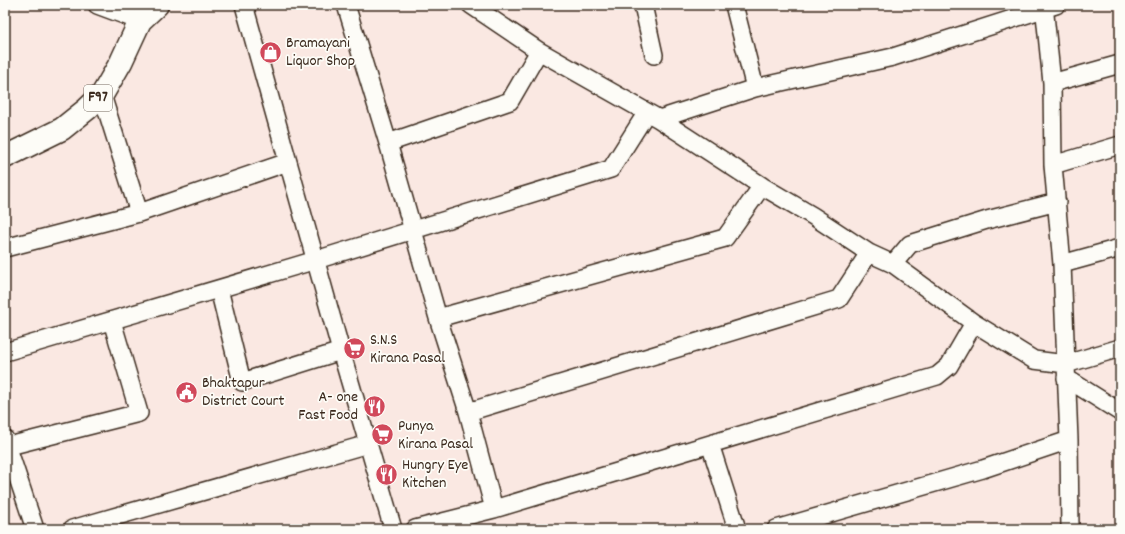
<svg xmlns="http://www.w3.org/2000/svg" width="1125" height="534" font-family="Dekko,sans-serif">
	<style>
		.lines { fill: none; stroke-linecap: round; stroke-linejoin: round }
		.minor-casing { stroke: #3b2a1e; stroke-width: 20 }
		.major-casing { stroke: #3b2a1e; stroke-width: 25 }
		.minor { stroke: #fdfcf7; stroke-width: 17 }
		.major { stroke: #fdfcf7; stroke-width: 22 }
		.labels { text-anchor: middle; dominant-baseline: central; stroke-width: 3.5; stroke-linejoin: round; paint-order: stroke }
		.shield { fill: #fdfcf7; stroke: #75695f; stroke-width: 1 }
		.shield-label { font-size: 15px; font-weight: bold; fill: #3b2a1e }
		.poi-label { font-size: 16px; fill: #3b2a1e; stroke: #fdfcf7; text-anchor: start }
	</style>
	<rect width="100%" height="100%" fill="#fae8e2"/>
	<filter id="ink" filterUnits="userSpaceOnUse"><feTurbulence type="fractalNoise" baseFrequency=".025" numOctaves="2"/><feDisplacementMap in="SourceGraphic" scale="8" xChannelSelector="R" yChannelSelector="G"/><feConvolveMatrix kernelMatrix="1 2 1 2 8 2 1 2 1" color-interpolation-filters="sRGB"/></filter>
	<g filter="url(#ink)">
		<g class="lines">
			<defs>
				<path id="minor" d="M 97,5 L 140,21
					M 244,5 L 341,351 L 393,529
					M 346,5 L 388,143 L 438,318 L 468,412 L 494,509
					M 471,5 L 539,51 L 659,119 L 762,186 L 813,216 L 869,253 L 893,264 L 974,323 L 1034,360 L 1066,364 L 1120,348
					M 643,5 L 654,55
					M 734,5 L 755,88
					M 1044,5 L 1052,83 L 1053,165 L 1062,264 L 1069,440 L 1070,529
					M 1052,83 L 1120,64
					M 102,95 L 139,213
					M 659,119 L 755,88 L 893,57 L 1056,5
					M 388,143 L 510,101 L 539,51
					M 1053,165 L 1120,145
					M 5,248 L 139,213 L 288,162
					M 893,264 L 910,244 L 987,220 L 1057,202
					M 1062,264 L 1120,248
					M 219,289 L 242,382 L 341,351
					M 438,318 L 725,238 L 762,186
					M 5,352 L 316,260 L 611,169 L 647,112
					M 1066,378 L 1120,412
					M 468,412 L 839,299 L 869,253
					M 5,439 L 35,529
					M 710,444 L 737,529
					M 5,447 L 139,413 L 112,321
					M 72,529 L 368,444
					M 415,529 L 494,509 L 937,376 L 949,366 L 974,323
					M 776,529 L 983,469 L 1069,440"/>
				<path id="major" d="M 5,157 L 62,129 L 87,109 L 102,95 L 121,62 L 140,21 L 157,5"/>
			</defs>
			<use href="#minor" class="minor-casing"/>
			<use href="#major" class="major-casing"/>
			<use href="#minor" class="minor"/>
			<use href="#major" class="major"/>
		</g>
	</g>
	<defs>
		<symbol id="shop-disc" viewBox="-11 -11 22 22"><circle r="9.5" fill="#d1495b" stroke="#fdfcf7"/><path d="M-5-2.5h2.3a2.7 3.5 0 0 1 5.4 0H5L5.5 6h-11ZM-1.5-2.5h3a1.5 2.3 0 0 0-3 0Z" fill="#fff"/></symbol>
		<symbol id="supermarket-disc" viewBox="-11 -11 22 22"><circle r="9.5" fill="#d1495b" stroke="#fdfcf7"/><path d="M-6-5.5h2.5l.6 2H6L4.5 2H-2.5L-4.4-4H-6ZM-1.5 3.2a1.3 1.3 0 1 0 .1 0ZM3 3.2a1.3 1.3 0 1 0 .1 0Z" fill="#fff"/></symbol>
		<symbol id="civic-disc" viewBox="-11 -11 22 22"><circle r="9.5" fill="#d1495b" stroke="#fdfcf7"/><path d="M-.6-6.5H3V-4.5H.6V-3L4-1V1h2V6H-6V1h2V-1L-.6-3ZM-1.2 2.5V6h2.4V2.5Z" fill="#fff"/></symbol>
		<symbol id="restaurant-disc" viewBox="-11 -11 22 22"><circle r="9.5" fill="#d1495b" stroke="#fdfcf7"/><path d="M-5-6h1v4h1v-4h1v4h1v-4h1v5L-1.5 .5V6h-2V.5L-5-1ZM5-6V6H3V1.5H1.5Q1.5-4 5-6Z" fill="#fff"/></symbol>
	</defs>
	<g fill-rule="evenodd">
		<use href="#shop-disc" x="258" y="40" width="25" height="25"/>
		<use href="#supermarket-disc" x="342" y="336" width="25" height="25"/>
		<use href="#civic-disc" x="174" y="380" width="25" height="25"/>
		<use href="#restaurant-disc" x="362" y="394" width="25" height="25"/>
		<use href="#supermarket-disc" x="370" y="422" width="25" height="25"/>
		<use href="#restaurant-disc" x="374" y="462" width="25" height="25"/>
	</g>
	<g class="labels">
		<rect class="shield" x="84" y="85" width="28" height="26" rx="3"/>
		<g class="shield-label">
			<text x="98" y="98">F97</text>
		</g>
		<g class="poi-label">
			<text x="286" y="43">Bramayani<tspan x="286" dy="18">Liquor Shop</tspan></text>
			<text x="370" y="340">S.N.S<tspan x="370" dy="18">Kirana Pasal</tspan></text>
			<text x="202" y="383">Bhaktapur<tspan x="202" dy="18">District Court</tspan></text>
			<text x="358" y="397" text-anchor="end">A- one<tspan x="358" dy="18">Fast Food</tspan></text>
			<text x="398" y="426">Punya<tspan x="398" dy="18">Kirana Pasal</tspan></text>
			<text x="402" y="465">Hungry Eye<tspan x="402" dy="18">Kitchen</tspan></text>
		</g>
	</g>
	<rect width="1125" height="534" fill="none" stroke="#fdfcf7" stroke-width="20"/>
	<rect x="10" y="10" width="1105" height="514" fill="none" stroke="#3b2a1e" stroke-width="1.5" filter="url(#ink)"/>
</svg>
